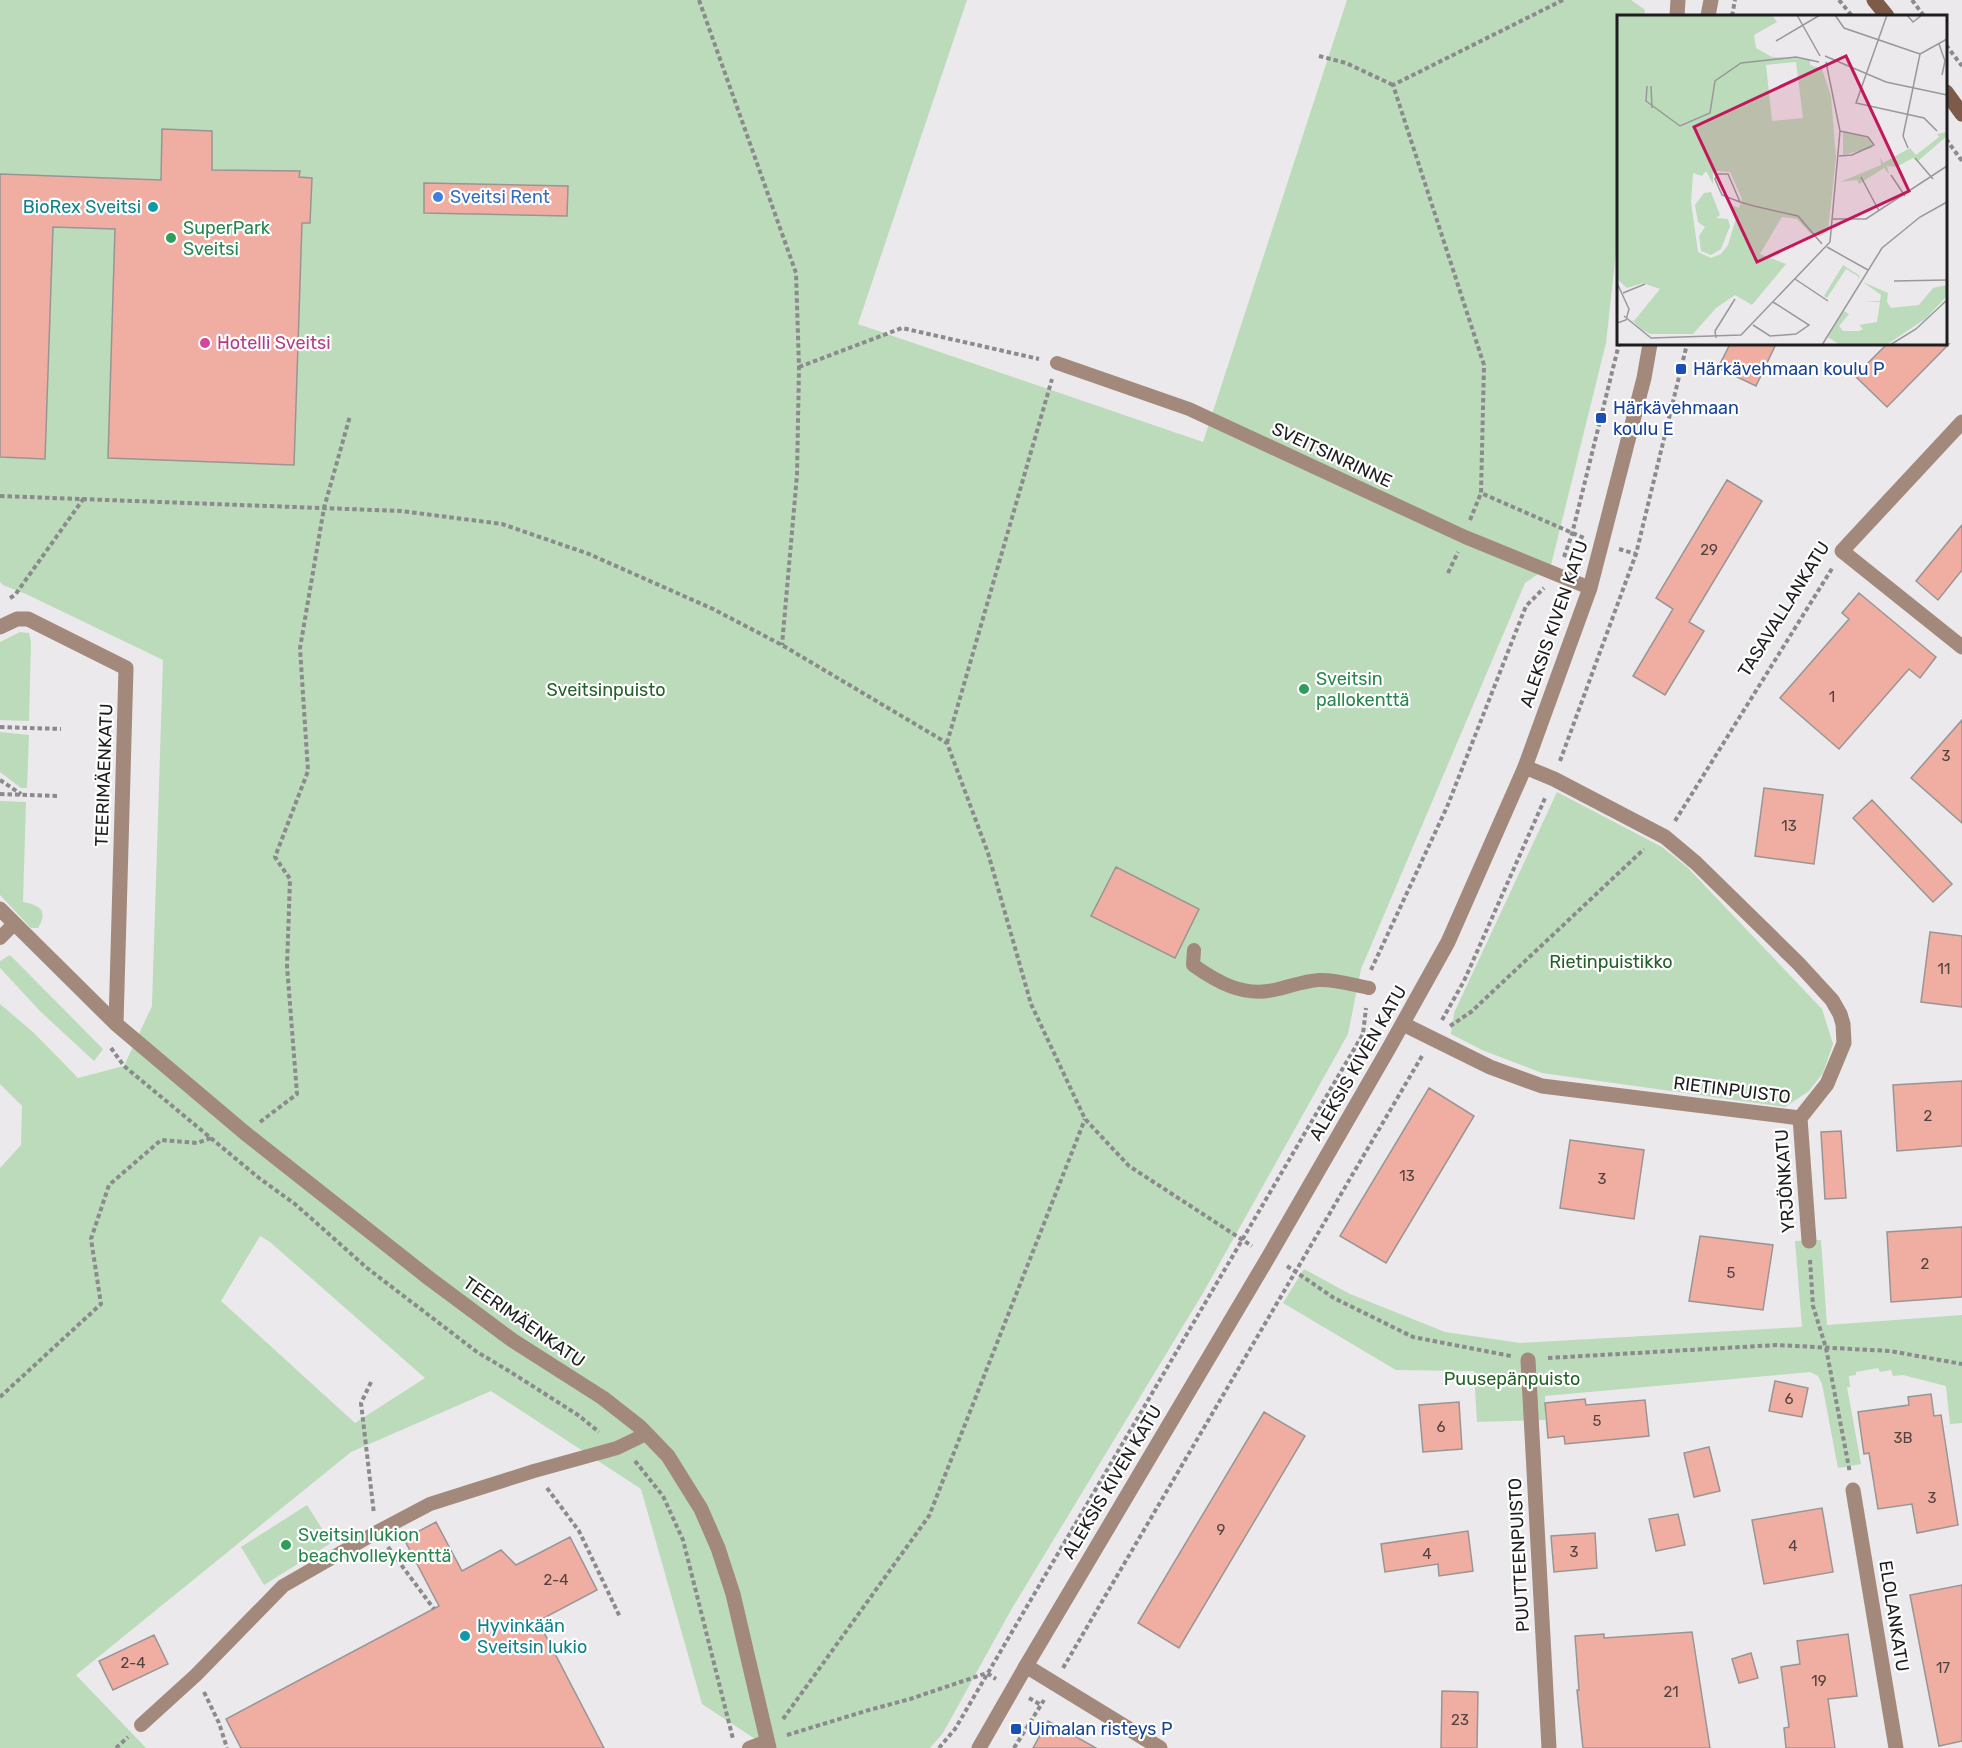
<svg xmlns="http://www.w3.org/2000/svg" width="1962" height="1748" font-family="Rubik,sans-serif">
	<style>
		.green { fill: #bbdbba; fill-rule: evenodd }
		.building { fill: #f0aea2; stroke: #999594; stroke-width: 1.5 }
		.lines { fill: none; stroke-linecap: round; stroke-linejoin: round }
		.path { stroke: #8b8a8c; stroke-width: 4; stroke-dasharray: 4.5 3; stroke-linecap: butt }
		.service { stroke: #a2897c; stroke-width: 14 }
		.minor { stroke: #a2897c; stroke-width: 15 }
		.tertiary { stroke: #a2897c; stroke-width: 15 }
		.secondary { stroke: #7e5b49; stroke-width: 15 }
		.shop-dot { fill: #3f7fe0; stroke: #fff; stroke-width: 2 }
		.culture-dot { fill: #0f9aa8; stroke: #fff; stroke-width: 2 }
		.leisure-dot { fill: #2e9e5b; stroke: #fff; stroke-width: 2 }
		.hotel-dot { fill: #d1479c; stroke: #fff; stroke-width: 2 }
		.transit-dot { fill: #1a4fb4; stroke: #fff; stroke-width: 2 }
		.labels { text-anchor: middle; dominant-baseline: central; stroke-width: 4.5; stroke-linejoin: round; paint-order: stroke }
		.number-label { font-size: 15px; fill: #524240 }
		.shop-label { font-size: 18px; fill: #366cbe; stroke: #fff; text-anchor: start }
		.culture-label { font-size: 18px; fill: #0d838f; stroke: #fff; text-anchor: end }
		.leisure-label { font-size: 18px; fill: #27864d; stroke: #fff; text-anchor: start }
		.hotel-label { font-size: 18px; fill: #b23c85; stroke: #fff; text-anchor: start }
		.transit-label { font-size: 18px; fill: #164399; stroke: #fff; text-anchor: start }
		.street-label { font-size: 18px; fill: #1e1e1f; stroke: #fff }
		.park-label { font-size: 18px; fill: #246127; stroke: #fff }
		.inset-road { fill: none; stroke: #99989a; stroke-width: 1.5 }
		.view { fill: #c2185b; fill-opacity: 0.15; stroke: #c2185b; stroke-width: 3 }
		.inset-edge { fill: none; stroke: #1e1e1f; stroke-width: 3 }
	</style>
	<rect width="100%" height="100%" fill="#ebe9ec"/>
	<path class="green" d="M 0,0 L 967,0 L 858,324 L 1203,442 L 1347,0 L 1631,0 L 1645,10 L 1644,16 L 1618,16 L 1618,234 L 1606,343 L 1551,565 L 1525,583 L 1361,969 L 1348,1034 L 1203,1293 L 1011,1610 L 943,1733 L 930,1748 L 769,1748 L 702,1704 L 641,1489 L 491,1391 L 351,1452 L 76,1675 L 146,1748 L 0,1748 L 0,1168 L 21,1145 L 22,1106 L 0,1084 L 0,1004 L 33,1032 L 78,1078 L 124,1066 L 152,1006 L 163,660 L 26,594 L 3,585 L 0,582 ZM 260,1236 L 270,1242 L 425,1378 L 355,1423 L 221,1301 Z
		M 20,632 L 29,633 L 31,642 L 29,721 L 0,720 L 0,642 Z
		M 0,732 L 29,735 L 27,788 L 21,788 L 0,772 Z
		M 1557,792 L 1662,847 L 1687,867 L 1822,1009 L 1833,1044 L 1823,1073 L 1809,1091 L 1785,1107 L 1542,1073 L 1482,1050 L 1451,1034 L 1454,1013 Z
		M 0,801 L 26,802 L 23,902 C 39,905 49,910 38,928 L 31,928 L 0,895 Z
		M 10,955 L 103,1049 L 94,1061 L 41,1012 L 0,968 L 0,961 Z
		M 1821,1240 L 1827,1325 L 1962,1315 L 1962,1423 L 1950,1424 L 1946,1386 L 1903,1375 L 1893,1376 L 1891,1370 L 1880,1372 L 1878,1368 L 1856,1372 L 1856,1375 L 1849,1376 L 1850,1387 L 1847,1387 L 1861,1464 L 1838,1468 L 1822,1384 L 1818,1376 L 1810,1372 L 1545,1396 L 1545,1420 L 1477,1422 L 1474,1371 L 1396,1370 L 1283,1303 L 1304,1269 L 1350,1294 L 1445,1332 L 1520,1343 L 1802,1327 L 1795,1241 Z
		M 307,1505 L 331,1543 L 264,1585 L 241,1547 Z"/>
	<path class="building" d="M 162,129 L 212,131 L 212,170 L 300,171 L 299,177 L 312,178 L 310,223 L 302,223 L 294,465 L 108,458 L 115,229 L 53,227 L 45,459 L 0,457 L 0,174 L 161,180 Z
		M 424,183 L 568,186 L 567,216 L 424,213 Z
		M 1730,344 L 1776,344 L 1756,386 L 1718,368 Z
		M 1887,344 L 1949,344 L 1887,407 L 1855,376 Z
		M 1727,480 L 1762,501 L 1689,622 L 1704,631 L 1665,695 L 1633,676 L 1673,609 L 1656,598 Z
		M 1962,525 L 1962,570 L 1938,600 L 1916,581 Z
		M 1859,593 L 1936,657 L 1920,678 L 1909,669 L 1839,749 L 1780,698 L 1849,619 L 1842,613 Z
		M 1962,720 L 1962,823 L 1911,778 Z
		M 1764,788 L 1823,795 L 1814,864 L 1755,856 Z
		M 1872,800 L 1952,884 L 1933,902 L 1853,818 Z
		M 1116,867 L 1199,909 L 1175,958 L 1091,916 Z
		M 1930,932 L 1962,936 L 1962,1007 L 1921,1002 Z
		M 1962,1081 L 1962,1146 L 1897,1151 L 1893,1085 Z
		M 1429,1088 L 1474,1116 L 1386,1263 L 1340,1236 Z
		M 1841,1131 L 1846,1198 L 1825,1199 L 1821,1132 Z
		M 1570,1140 L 1644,1150 L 1634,1219 L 1560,1208 Z
		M 1962,1227 L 1962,1297 L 1891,1302 L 1887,1232 Z
		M 1700,1236 L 1773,1245 L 1763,1310 L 1689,1301 Z
		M 1775,1381 L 1808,1388 L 1802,1417 L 1769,1411 Z
		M 1931,1394 L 1934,1416 L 1941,1415 L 1958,1525 L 1917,1533 L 1912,1504 L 1878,1509 L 1869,1453 L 1864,1454 L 1858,1412 L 1909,1405 L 1908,1397 Z
		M 1585,1399 L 1586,1405 L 1645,1400 L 1649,1436 L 1565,1444 L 1564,1436 L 1548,1438 L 1545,1403 Z
		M 1459,1402 L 1462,1449 L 1423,1452 L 1419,1405 Z
		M 1264,1412 L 1305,1436 L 1179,1648 L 1138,1623 Z
		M 1709,1447 L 1720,1491 L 1694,1497 L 1684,1453 Z
		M 1822,1508 L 1833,1572 L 1764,1584 L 1752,1520 Z
		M 1678,1514 L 1685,1545 L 1656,1551 L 1649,1519 Z
		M 436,1522 L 462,1571 L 501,1550 L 516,1565 L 570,1537 L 597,1590 L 538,1621 L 604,1748 L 241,1748 L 226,1719 L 439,1606 L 404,1539 Z
		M 1468,1531 L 1473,1571 L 1439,1576 L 1438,1564 L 1385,1572 L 1381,1544 Z
		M 1595,1533 L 1597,1568 L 1554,1572 L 1551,1536 Z
		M 1962,1585 L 1962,1741 L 1939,1746 L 1910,1595 Z
		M 1692,1632 L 1710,1748 L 1583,1748 L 1577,1690 L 1579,1690 L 1575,1636 L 1604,1634 L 1604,1638 Z
		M 1848,1634 L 1857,1696 L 1828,1699 L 1835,1748 L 1786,1748 L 1784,1728 L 1789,1727 L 1781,1667 L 1800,1664 L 1797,1641 Z
		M 154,1635 L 168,1664 L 113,1690 L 99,1661 Z
		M 1751,1653 L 1758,1678 L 1739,1683 L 1732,1659 Z
		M 1442,1691 L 1478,1692 L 1477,1748 L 1441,1748 Z
		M 1048,1721 L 1096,1748 L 1033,1748 Z"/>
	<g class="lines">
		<path class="path" d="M 699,0 L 796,273 L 799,367 L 797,475 L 782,645
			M 1563,0 L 1393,85 L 1484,365 L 1481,493 L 1584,538
			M 1839,0 L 1852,16
			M 1912,0 L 1924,16
			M 1732,16 L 1735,0
			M 1946,45 L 1962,66
			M 1319,56 L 1346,63 L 1393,85
			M 1946,139 L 1962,161
			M 799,367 L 902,328 L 1039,359
			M 0,496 L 401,511 L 502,524 L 589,554 L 713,609 L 782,645 L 947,743 L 988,853 L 1031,1004 L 1085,1119 L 1129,1166 L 1252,1246
			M 1470,520 L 1481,493
			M 1619,549 L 1636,554
			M 1564,557 L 1572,534 L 1619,344
			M 1448,573 L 1458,552
			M 10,598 L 15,595 L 84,498
			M 0,727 L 61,729
			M 947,743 L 1052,379
			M 1560,761 L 1636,554 L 1687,344
			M 0,780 L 21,794
			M 0,794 L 60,796
			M 1675,821 L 1833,567
			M 1371,970 L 1447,807 L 1526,606 L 1544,588
			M 1442,1020 L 1464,981 L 1546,796
			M 1450,1026 L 1471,1012 L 1644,849
			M 111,1048 L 124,1066 L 259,1178 L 295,1204 L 367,1268 L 477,1352 L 509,1371 L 578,1415 L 599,1432
			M 260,1122 L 297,1094 L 287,966 L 290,879 L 275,857 L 308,771 L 300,648 L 324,508 L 350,416
			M 1810,1260 L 1813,1306 L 1826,1348 L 1850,1473
			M 1287,1266 L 1334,1298 L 1413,1337 L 1511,1356
			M 1548,1358 L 1777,1345 L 1890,1351 L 1962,1364
			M 371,1382 L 361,1403 L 374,1514
			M 0,1397 L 101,1304 L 91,1239 L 109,1185 L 161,1140 L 197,1143 L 211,1138
			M 635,1461 L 663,1496 L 683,1540 L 733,1739
			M 547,1488 L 579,1531 L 620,1617
			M 388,1547 L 434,1609
			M 1063,1668 L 1422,1056
			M 204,1692 L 219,1723 L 227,1748
			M 1029,1698 L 1041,1705
			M 783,1719 L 929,1516 L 1085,1119
			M 787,1735 L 869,1710 L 910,1699 L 987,1673 L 996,1679
			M 116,1748 L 128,1737
			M 939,1748 L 955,1729 L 1363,1034 L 1366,1008
			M 1014,1748 L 1044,1700"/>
		<path class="service" d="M 1057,363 L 1189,409 L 1465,537 L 1590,588
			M 0,938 L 14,924
			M 1194,950 L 1193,965 C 1217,982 1243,997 1274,990 C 1289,987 1303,981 1319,980 C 1335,979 1353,985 1369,988
			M 141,1725 L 196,1675 L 283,1586 L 377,1532 L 430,1504 L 534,1471 L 617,1448 L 646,1434
			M 749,1748 L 767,1741"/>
		<path class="minor" d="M 1962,422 L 1842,551 L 1962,647
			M 0,627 L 17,619 L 28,619 L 126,668 L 116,1024
			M 0,909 L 116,1024 L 245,1133 L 430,1279 L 512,1340 L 603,1398 L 640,1427 L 668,1456 L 701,1509 L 718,1548 L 733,1594 L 769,1748
			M 1403,1024 L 1490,1067 L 1542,1086 L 1800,1118 L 1827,1084 L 1844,1043 L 1843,1024 L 1840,1014 L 1832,1000 L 1798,963 L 1696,863 L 1665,837 L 1554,779 L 1525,767
			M 1800,1118 L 1809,1241
			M 1528,1360 L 1549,1748
			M 1853,1490 L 1896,1748
			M 1026,1666 L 1160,1748"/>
		<path class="tertiary" d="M 1677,16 L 1678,0
			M 1708,16 L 1711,0
			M 979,1748 L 1026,1666 L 1269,1256 L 1389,1048 L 1448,942 L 1525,767 L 1590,588 L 1644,378 L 1650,344"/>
		<path class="secondary" d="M 1874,0 L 1887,16
			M 1946,92 L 1962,114"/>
	</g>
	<circle class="shop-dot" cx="438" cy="197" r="6"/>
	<g class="culture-dot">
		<circle cx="153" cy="207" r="6"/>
		<circle cx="465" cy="1636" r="6"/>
	</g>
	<g class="leisure-dot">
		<circle cx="171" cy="238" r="6"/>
		<circle cx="1304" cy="689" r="6"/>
		<circle cx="286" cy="1545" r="6"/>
	</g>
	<circle class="hotel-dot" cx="205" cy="343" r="6"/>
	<g class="transit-dot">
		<rect x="1675" y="363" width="12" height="12" rx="3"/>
		<rect x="1595" y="412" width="12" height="12" rx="3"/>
		<rect x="1010" y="1723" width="12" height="12" rx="3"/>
	</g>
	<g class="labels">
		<g class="number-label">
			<text x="1709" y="550">29</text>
			<text x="1832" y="697">1</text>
			<text x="1946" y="756">3</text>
			<text x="1789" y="826">13</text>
			<text x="1944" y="969">11</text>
			<text x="1928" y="1116">2</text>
			<text x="1407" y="1176">13</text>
			<text x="1602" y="1179">3</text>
			<text x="1925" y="1264">2</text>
			<text x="1731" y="1273">5</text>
			<text x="1789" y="1399">6</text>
			<text x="1597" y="1421">5</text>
			<text x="1441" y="1427">6</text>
			<text x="1903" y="1438">3B</text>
			<text x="1932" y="1498">3</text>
			<text x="1221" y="1530">9</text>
			<text x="1793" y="1546">4</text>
			<text x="1574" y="1552">3</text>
			<text x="1427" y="1554">4</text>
			<text x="556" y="1580">2-4</text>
			<text x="133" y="1663">2-4</text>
			<text x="1943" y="1668">17</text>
			<text x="1819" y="1681">19</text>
			<text x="1671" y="1692">21</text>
			<text x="1460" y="1720">23</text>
		</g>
		<g class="shop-label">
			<text x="450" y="197">Sveitsi Rent</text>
		</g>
		<g class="culture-label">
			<text x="141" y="207">BioRex Sveitsi</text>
			<text x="477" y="1626" text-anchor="start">Hyvinkään<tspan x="477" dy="21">Sveitsin lukio</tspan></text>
		</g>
		<g class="leisure-label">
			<text x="183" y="228">SuperPark<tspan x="183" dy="21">Sveitsi</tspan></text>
			<text x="1316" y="679">Sveitsin<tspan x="1316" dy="21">pallokenttä</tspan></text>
			<text x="298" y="1535">Sveitsin lukion<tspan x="298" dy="21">beachvolleykenttä</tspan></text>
		</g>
		<g class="hotel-label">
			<text x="217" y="343">Hotelli Sveitsi</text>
		</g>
		<g class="transit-label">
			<text x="1693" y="369">Härkävehmaan koulu P</text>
			<text x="1613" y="408">Härkävehmaan<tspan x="1613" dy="21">koulu E</tspan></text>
			<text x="1028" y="1729">Uimalan risteys P</text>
		</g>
		<g class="street-label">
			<text transform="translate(1332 455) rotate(25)">SVEITSINRINNE</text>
			<text transform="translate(1784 609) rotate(-58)">TASAVALLANKATU</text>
			<text transform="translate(1554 624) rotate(-71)">ALEKSIS KIVEN KATU</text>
			<text transform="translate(104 775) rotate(-88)">TEERIMÄENKATU</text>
			<text transform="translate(1358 1063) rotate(-60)">ALEKSIS KIVEN KATU</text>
			<text transform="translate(1732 1090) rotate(7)">RIETINPUISTO</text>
			<text transform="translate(1785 1181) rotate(-94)">YRJÖNKATU</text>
			<text transform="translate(524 1322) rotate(35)">TEERIMÄENKATU</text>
			<text transform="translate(1112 1482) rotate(-59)">ALEKSIS KIVEN KATU</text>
			<text transform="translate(1519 1555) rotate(-93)">PUUTTEENPUISTO</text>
			<text transform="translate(1894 1616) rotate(81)">ELOLANKATU</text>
		</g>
		<g class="park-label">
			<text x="606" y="690">Sveitsinpuisto</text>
			<text x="1611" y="962">Rietinpuistikko</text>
			<text x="1512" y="1379">Puusepänpuisto</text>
		</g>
	</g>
	<g transform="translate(1617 15)">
		<rect width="330" height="330" fill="#ebe9ec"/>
		<path d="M 0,0 L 155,0 L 160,7 L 137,20 L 139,33 L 155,42 L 193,44 L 193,50 L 205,54 L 214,81 L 219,143 L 211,216 L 204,221 L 193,218 L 180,204 L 165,202 L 143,239 L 169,249 L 135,290 L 118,280 L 99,293 L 76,319 L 33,319 L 24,314 L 14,304 L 17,306 L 43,274 L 26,268 L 10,273 L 0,264 ZM 179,47 L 186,103 L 155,106 L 149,50 ZM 89,156 L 96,169 L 96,156 L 113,157 L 125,184 L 122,193 L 112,189 L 120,200 L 111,230 L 104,239 L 94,243 L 81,237 L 74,187 L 76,158 L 85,161 ZM 226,117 L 254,124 L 255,133 L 226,140 ZM 330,117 L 330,121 L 301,146 L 296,143 L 279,152 L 270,151 L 272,159 L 267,153 L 242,169 L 240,165 L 223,167 L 264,150 L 263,142 L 266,148 L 293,133 L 299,140 L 322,122 L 320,119 ZM 94,177 L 103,200 L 99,203 L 111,204 L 113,211 L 104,234 L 94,240 L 84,236 L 82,221 L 88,212 L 81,207 L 78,190 L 87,178 ZM 226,250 L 243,261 L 242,263 L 240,265 L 242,262 L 229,254 L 210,283 L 207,281 ZM 246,267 L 271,278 L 270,287 L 274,293 L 302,290 L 316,273 L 330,270 L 330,281 L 308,304 L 269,330 L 223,330 L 211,322 L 227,296 L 232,299 L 222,311 L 226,316 L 242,316 L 246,314 L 242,310 L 260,307 L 263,287 L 245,286 L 263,286 L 264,280 Z" fill="#bbdbba" fill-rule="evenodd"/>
		<path class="inset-road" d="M 180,0 L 203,41M 218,0 L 227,13 L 303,39M 270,0 L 239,88 L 307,103 L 320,116M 290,0 L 296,7 L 305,0M 159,26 L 203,0M 322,29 L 328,46 L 325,60M 208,41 L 269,67 L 330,80M 209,47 L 223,116 L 213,227M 30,71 L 29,86 L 63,111 L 93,98 L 98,66 L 124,48 L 179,42 L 202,47M 34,71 L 35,93M 291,133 L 286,121 L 303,39 L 330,24M 222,141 L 235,140 L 257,130 L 251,122 L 223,116M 298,143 L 316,164M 274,160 L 288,181M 244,162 L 262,196M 123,187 L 111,159 L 101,159 L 98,164 L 105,180 L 123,187 L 137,191 L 181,201 L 205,229M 216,204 L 249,204 L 330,151M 210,232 L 251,255M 178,264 L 211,286M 277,266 L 330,265M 0,268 L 12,294 L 9,305 L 0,308M 6,278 L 28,269M 7,301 L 34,323 L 124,320 L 213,227M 136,310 L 153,321 L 179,319 L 192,310 L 156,287M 99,323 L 98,316 L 118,284M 205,330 L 265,233 L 303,202 L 330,187M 273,330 L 299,314 L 330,285"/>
		<path class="view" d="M 229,41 L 292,176 L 140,247 L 77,112 Z"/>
		<rect width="330" height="330" class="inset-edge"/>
	</g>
</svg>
